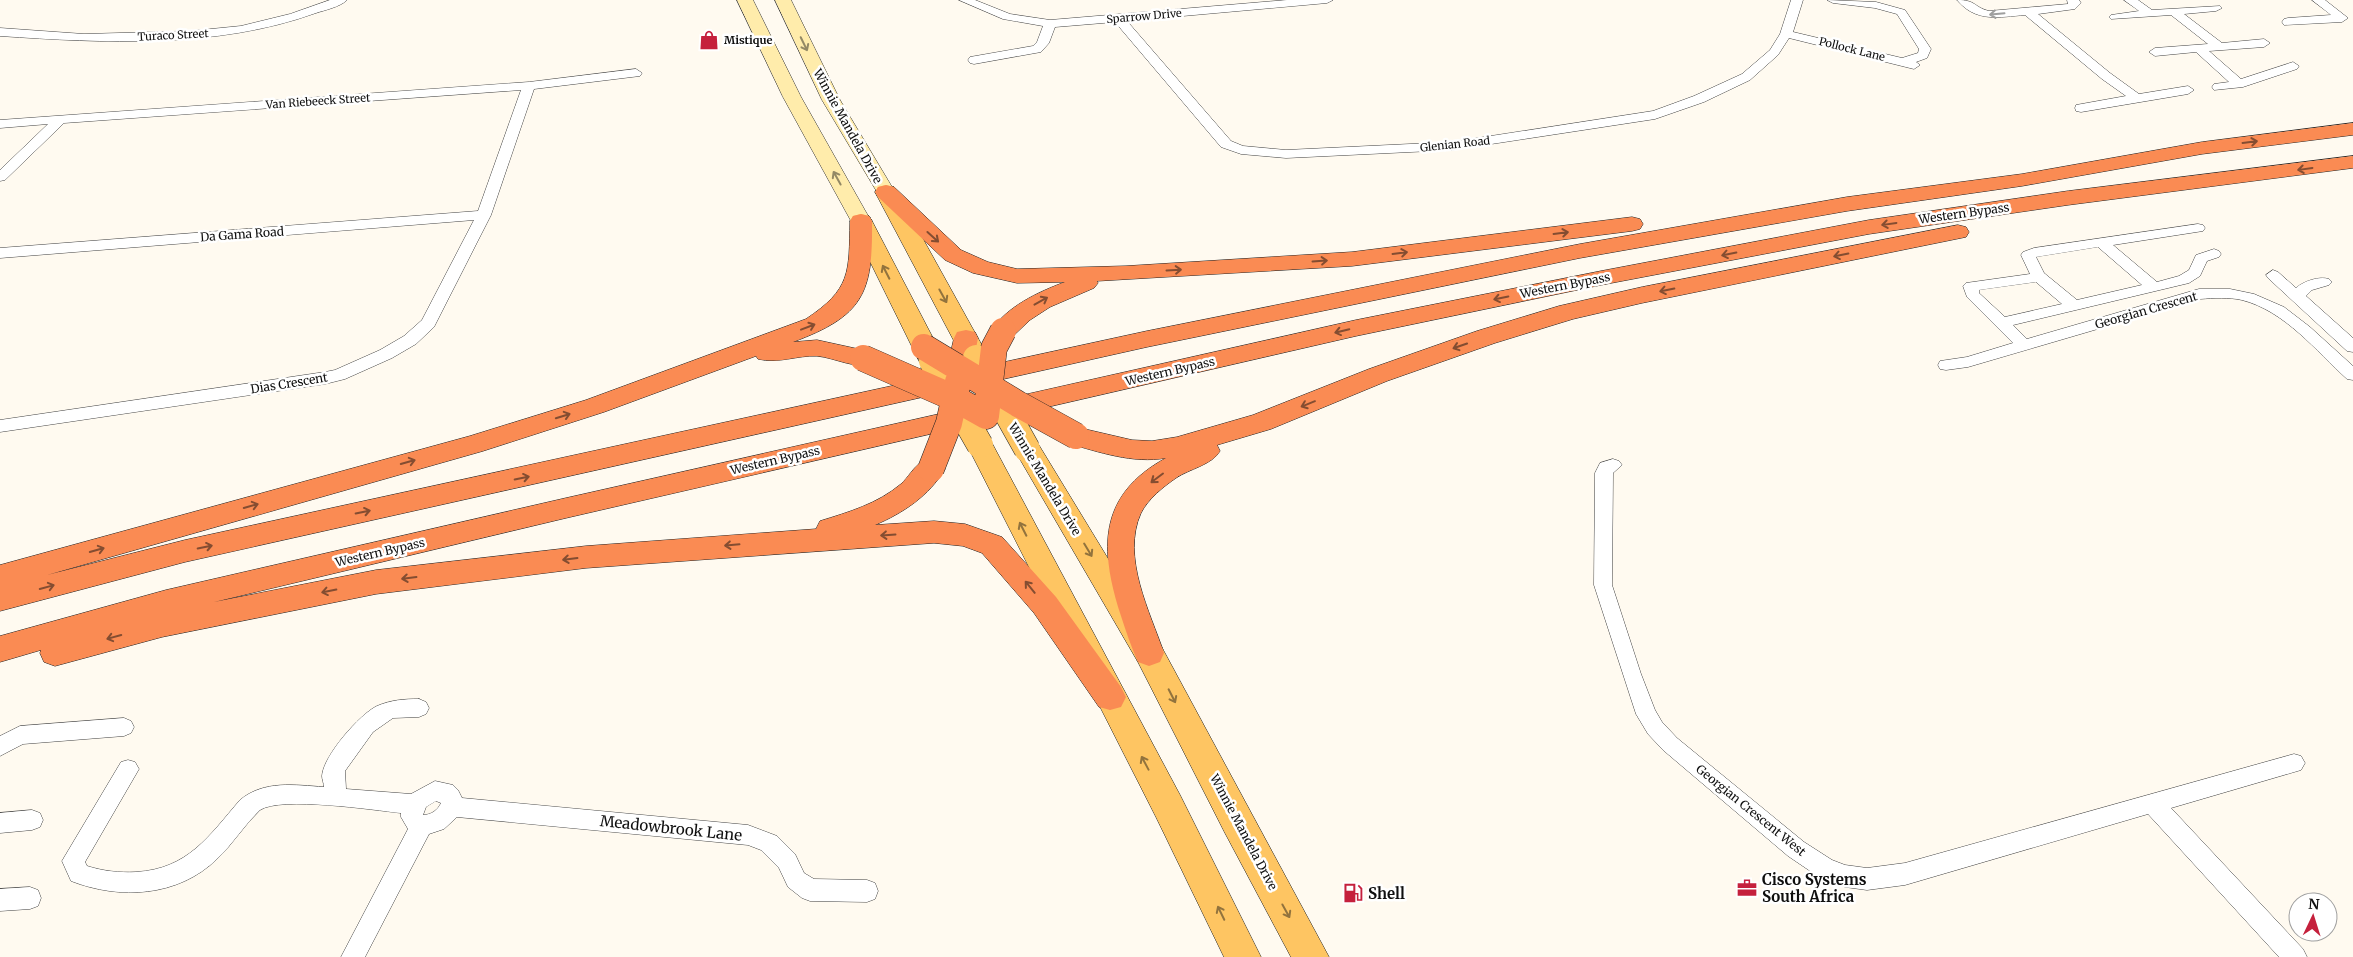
<svg xmlns="http://www.w3.org/2000/svg" width="2353" height="957" font-family="Merriweather,serif">
	<style>
		.lines { fill: none; stroke-linecap: round; stroke-linejoin: round }
		.minor-casing { stroke: #424242; stroke-width: 1 }
		.secondary-casing { stroke: #313131; stroke-width: 1 }
		.primary-casing { stroke: #202020; stroke-width: 1 }
		.motorway-casing { stroke: #202020; stroke-width: 1 }
		.minor { fill: #fff; fill-rule: evenodd }
		.secondary { fill: #ffecab; fill-rule: evenodd }
		.primary { fill: #fec562; fill-rule: evenodd }
		.motorway { fill: #fa8b53; fill-rule: evenodd }
		.primary-bridge-casing { stroke: #202020; stroke-width: 27; stroke-linecap: butt }
		.motorway-bridge-casing { stroke: #202020; stroke-width: 27; stroke-linecap: butt }
		.primary-bridge { stroke: #fec562; stroke-width: 26 }
		.motorway-bridge { stroke: #fa8b53; stroke-width: 26 }
		.oneway { stroke: #9f9f9f }
		.oneway2 { stroke: #938965 }
		.oneway3 { stroke: #844d31 }
		.oneway4 { stroke: #92733d }
		.labels { text-anchor: middle; dominant-baseline: central; stroke-width: 5; stroke-linejoin: round; paint-order: stroke }
		.far-street-label { font-size: 11px; fill: #0f0f0f; stroke: #fff }
		.far-poi-label { font-size: 11px; font-weight: bold; fill: #0f0f0f; stroke: #fff; text-anchor: start }
		.street-label { font-size: 12px; fill: #0f0f0f; stroke: #fff }
		.near-street-label { font-size: 15px; fill: #0f0f0f; stroke: #fff }
		.near-poi-label { font-size: 15px; font-weight: bold; fill: #0f0f0f; stroke: #fff; text-anchor: start }
	</style>
	<rect width="100%" height="100%" fill="#fffaf0"/>
	<g class="lines">
		<defs>
			<path id="minor" d="M 330,0 L 347,0 C 340,7 325,10 316,13 C 216,49 104,43 0,36 L 0,28 L 84,34 L 191,31 L 241,26 L 290,14 Z
				M 959,0 L 975,0 L 1010,14 L 1050,20 L 1287,0 L 1333,0 L 1327,3 L 1127,21 L 1231,141 L 1243,146 L 1286,150 L 1452,142 L 1653,111 L 1694,96 L 1742,74 L 1770,50 L 1780,34 L 1791,0 L 1803,0 L 1793,32 L 1902,58 L 1918,53 L 1919,49 L 1897,14 L 1875,8 L 1833,3 L 1827,0 L 1876,2 L 1905,10 L 1931,49 L 1927,58 L 1916,62 L 1920,65 L 1914,69 L 1789,38 L 1778,55 L 1750,80 L 1704,102 L 1655,119 L 1452,150 L 1286,158 L 1241,154 L 1221,147 L 1115,22 L 1055,27 L 1049,43 L 1041,52 L 974,64 L 970,63 L 968,60 L 970,57 L 1033,46 L 1037,42 L 1043,26 L 1003,19 Z
				M 1957,0 C 1977,0 1973,7 1989,11 L 2068,4 L 2067,0 L 2079,0 L 2081,3 L 2075,9 L 2038,14 L 2110,73 L 2139,94 L 2188,86 L 2194,90 L 2188,94 L 2081,112 L 2076,111 L 2075,108 L 2076,105 L 2126,96 L 2102,79 L 2025,15 C 1999,17 1976,23 1957,0 Z
				M 2124,0 L 2138,0 L 2152,10 L 2220,6 L 2222,8 L 2216,11 L 2184,14 L 2222,43 L 2264,39 L 2270,43 L 2264,47 L 2209,51 L 2241,79 L 2293,62 L 2299,66 L 2297,69 L 2243,87 L 2214,90 L 2212,87 L 2214,84 L 2229,82 L 2196,52 L 2155,56 L 2149,52 L 2155,48 L 2208,44 L 2171,15 L 2111,19 L 2109,17 L 2111,15 L 2139,11 Z
				M 2312,0 L 2325,0 L 2348,18 L 2342,22 L 2284,25 L 2282,22 L 2284,19 L 2288,18 L 2331,15 Z
				M 636,69 L 642,73 L 640,76 L 534,89 L 491,215 L 434,327 L 416,344 L 392,358 L 345,379 L 325,384 L 0,432 L 0,420 L 325,372 L 335,370 L 380,350 L 404,336 L 422,320 L 474,220 L 0,258 L 0,248 L 478,211 L 521,90 L 64,123 L 5,180 L 0,181 L 0,170 L 48,124 L 0,128 L 0,120 L 529,82 Z
				M 2198,224 L 2203,225 L 2205,228 L 2203,231 L 2113,245 L 2157,282 L 2179,276 L 2189,270 L 2196,255 L 2214,249 L 2219,251 L 2221,254 L 2219,257 L 2207,261 L 2200,276 L 2189,283 L 2013,325 L 2027,339 L 2199,289 L 2230,289 L 2254,294 L 2284,307 L 2310,327 L 2353,366 L 2353,380 L 2347,379 C 2316,351 2285,311 2242,300 C 2229,297 2214,298 2200,299 L 1968,367 L 1946,370 L 1940,369 L 1938,365 L 1940,361 L 1967,357 L 2013,343 L 1967,297 L 1963,286 L 1966,283 L 2030,274 L 2021,255 L 2023,252 L 2034,248 ZM 2098,247 L 2142,285 L 2077,300 L 2044,273 L 2036,257 ZM 2036,282 L 2062,304 L 2005,317 L 1979,293 L 1979,290 Z
				M 2273,270 L 2278,272 L 2296,288 C 2304,281 2319,276 2329,279 L 2332,282 L 2329,285 L 2312,290 L 2306,296 L 2353,338 L 2353,352 L 2347,351 L 2268,278 L 2266,275 Z
				M 1613,459 L 1619,461 L 1622,465 L 1613,473 L 1612,585 L 1641,674 L 1655,710 L 1662,722 L 1677,738 L 1804,842 L 1832,860 L 1845,865 L 1867,868 L 1905,863 L 2294,754 L 2301,756 L 2305,763 L 2301,770 L 2171,808 L 2303,949 L 2307,957 L 2279,957 L 2148,814 L 1905,885 L 1867,890 L 1845,887 L 1816,875 L 1788,856 L 1663,750 L 1648,734 L 1636,714 L 1594,585 L 1595,473 L 1600,463 Z
				M 419,699 L 426,702 L 429,708 L 426,714 L 419,717 L 393,718 L 373,732 L 345,771 L 346,789 L 411,794 L 435,781 L 453,785 L 458,790 L 462,798 L 748,825 L 777,836 L 795,854 L 804,873 L 814,879 L 867,880 L 875,883 L 878,891 L 875,899 L 867,902 L 810,901 L 802,898 L 788,887 L 779,868 L 761,850 L 748,845 L 457,817 L 444,829 L 429,834 L 365,957 L 341,957 L 408,829 L 401,817 L 401,813 C 373,810 281,796 260,810 C 244,825 233,844 217,859 C 178,897 120,900 71,881 L 62,861 L 121,762 L 128,760 L 135,762 L 139,769 L 85,862 L 87,866 C 103,871 119,873 136,872 C 188,869 209,836 240,800 C 264,780 295,785 324,787 C 324,784 322,779 322,776 C 323,756 360,714 377,706 C 391,700 404,699 419,699 ZM 436,801 L 441,803 C 438,810 431,815 423,815 L 426,807 Z
				M 124,718 L 131,721 L 134,727 L 131,733 L 124,736 L 23,744 L 0,756 L 0,736 L 20,726 Z
				M 32,810 L 40,813 L 43,820 L 40,827 L 32,830 L 0,833 L 0,813 Z
				M 30,887 L 38,890 L 41,898 L 38,906 L 30,909 L 0,911 L 0,889 Z"/>
			<path id="secondary" d="M 737,0 L 753,0 L 801,97 L 871,221 L 868,225 L 861,227 L 854,225 L 851,221 L 783,97 Z
				M 775,0 L 791,0 L 840,100 L 895,192 L 893,196 L 886,198 L 879,196 L 877,192 L 822,100 Z"/>
			<path id="primary" d="M 886,185 L 894,187 L 897,192 L 989,358 L 985,364 L 976,366 L 967,364 L 963,358 L 875,192 L 878,187 Z
				M 861,214 L 869,216 L 872,221 L 945,361 L 941,367 L 932,369 L 923,367 L 919,361 L 850,221 L 853,216 Z
				M 980,435 L 989,438 L 993,445 L 1180,795 L 1261,957 L 1224,957 L 1156,817 L 967,445 L 971,438 Z
				M 1027,439 L 1037,442 L 1160,644 L 1329,957 L 1291,957 L 1225,833 L 1138,662 L 1014,449 L 1017,442 Z"/>
			<path id="motorway" d="M 2353,123 L 2353,135 L 2202,154 L 2022,186 L 1847,211 L 1580,258 L 1147,347 L 185,562 L 0,611 L 0,565 L 470,436 L 586,400 L 806,319 C 851,289 849,273 850,221 L 853,216 L 861,214 L 869,216 L 872,221 C 873,294 863,316 793,342 L 817,340 L 872,352 L 876,358 L 872,364 C 854,369 836,358 817,356 C 798,355 778,364 758,359 L 756,356 L 604,412 L 483,451 L 47,575 L 185,540 L 951,373 L 947,368 L 954,338 L 957,332 L 966,330 L 975,332 L 978,338 L 972,369 L 1147,331 L 1580,244 L 1847,197 L 2022,174 L 2202,142 Z
				M 2353,156 L 2353,168 L 2068,205 L 1869,234 L 1601,285 L 1356,336 L 566,518 L 214,602 L 376,570 L 586,546 L 816,529 L 820,521 C 849,512 877,504 901,484 C 908,478 914,466 922,462 C 928,458 934,460 941,462 L 945,469 C 929,496 903,513 875,525 L 934,521 L 965,524 L 1002,537 L 1056,597 L 1121,687 L 1126,697 L 1121,707 L 1110,710 L 1099,707 L 1034,613 L 982,553 L 963,546 L 934,543 L 586,568 L 376,594 L 162,637 L 55,666 L 44,662 L 40,653 L 41,650 L 0,662 L 0,636 L 166,590 L 566,498 L 1356,320 L 1601,271 L 1869,220 L 2068,191 Z
				M 886,185 L 894,187 L 961,250 L 988,262 L 1017,269 L 1126,266 L 1352,252 L 1632,217 L 1640,219 L 1643,224 L 1640,229 L 1632,231 L 1352,266 L 1097,281 L 1098,283 L 1094,288 L 1050,307 L 1030,320 L 1012,337 L 1003,339 L 994,337 L 991,331 C 1006,307 1038,292 1065,282 L 1017,283 L 973,273 L 945,260 L 878,197 L 875,192 L 878,187 Z
				M 1958,225 L 1966,227 L 1969,232 L 1966,237 L 1642,303 L 1573,319 L 1495,343 L 1387,381 L 1271,429 L 1217,445 L 1220,451 C 1212,465 1189,469 1176,478 C 1163,487 1148,499 1141,513 C 1121,557 1150,612 1164,653 L 1160,662 L 1149,666 L 1138,662 C 1131,647 1126,631 1121,616 C 1099,549 1098,495 1166,458 C 1133,464 1099,452 1067,443 L 1063,436 L 1067,429 L 1076,427 L 1132,440 L 1152,441 L 1177,437 L 1253,415 L 1369,369 L 1477,331 L 1559,306 L 1642,287 Z"/>
		</defs>
		<use href="#minor" class="minor-casing"/>
		<use href="#secondary" class="secondary-casing"/>
		<use href="#primary" class="primary-casing"/>
		<use href="#motorway" class="motorway-casing"/>
		<use href="#minor" class="minor"/>
		<use href="#secondary" class="secondary"/>
		<use href="#primary" class="primary"/>
		<use href="#motorway" class="motorway"/>
		<defs>
			<path id="primary-bridge" d="M 976,358 L 1027,449
				M 932,361 L 980,445"/>
			<path id="motorway-bridge" d="M 924,347 L 1018,404 L 1076,436
				M 863,358 L 954,398 L 986,416 L 994,348 L 1003,331
				M 931,469 L 949,423 L 958,382"/>
		</defs>
		<use href="#primary-bridge" class="primary-bridge-casing"/>
		<use href="#motorway-bridge" class="motorway-bridge-casing"/>
		<use href="#primary-bridge" class="primary-bridge"/>
		<use href="#motorway-bridge" class="motorway-bridge"/>
	</g>
	<defs><path id="oneway-shaft" d="M-6 0H5M1.5-3L5.5 0L1.5 3" fill="none" stroke-width="1.6" stroke-linecap="round" stroke-linejoin="round" transform="scale(1.25)"/></defs>
	<use class="oneway" href="#oneway-shaft" transform="translate(1997 14) rotate(175)"/>
	<g class="oneway2">
		<use href="#oneway-shaft" transform="translate(804 44) rotate(64)"/>
		<use href="#oneway-shaft" transform="translate(837 178) rotate(-119)"/>
	</g>
	<g class="oneway3">
		<use href="#oneway-shaft" transform="translate(2250 142) rotate(-7)"/>
		<use href="#oneway-shaft" transform="translate(2305 169) rotate(172)"/>
		<use href="#oneway-shaft" transform="translate(1889 224) rotate(172)"/>
		<use href="#oneway-shaft" transform="translate(1561 233) rotate(-7)"/>
		<use href="#oneway-shaft" transform="translate(933 237) rotate(42)"/>
		<use href="#oneway-shaft" transform="translate(1400 253) rotate(-7)"/>
		<use href="#oneway-shaft" transform="translate(1729 254) rotate(169)"/>
		<use href="#oneway-shaft" transform="translate(1841 255) rotate(169)"/>
		<use href="#oneway-shaft" transform="translate(1320 261) rotate(-4)"/>
		<use href="#oneway-shaft" transform="translate(1174 270) rotate(-3)"/>
		<use href="#oneway-shaft" transform="translate(1667 290) rotate(169)"/>
		<use href="#oneway-shaft" transform="translate(1501 298) rotate(168)"/>
		<use href="#oneway-shaft" transform="translate(1041 301) rotate(-29)"/>
		<use href="#oneway-shaft" transform="translate(808 327) rotate(-21)"/>
		<use href="#oneway-shaft" transform="translate(1342 331) rotate(167)"/>
		<use href="#oneway-shaft" transform="translate(1460 346) rotate(161)"/>
		<use href="#oneway-shaft" transform="translate(1308 404) rotate(158)"/>
		<use href="#oneway-shaft" transform="translate(563 416) rotate(-17)"/>
		<use href="#oneway-shaft" transform="translate(408 462) rotate(-16)"/>
		<use href="#oneway-shaft" transform="translate(522 478) rotate(-12)"/>
		<use href="#oneway-shaft" transform="translate(1157 478) rotate(143)"/>
		<use href="#oneway-shaft" transform="translate(251 506) rotate(-16)"/>
		<use href="#oneway-shaft" transform="translate(363 512) rotate(-12)"/>
		<use href="#oneway-shaft" transform="translate(888 535) rotate(176)"/>
		<use href="#oneway-shaft" transform="translate(732 545) rotate(175)"/>
		<use href="#oneway-shaft" transform="translate(205 547) rotate(-12)"/>
		<use href="#oneway-shaft" transform="translate(97 550) rotate(-16)"/>
		<use href="#oneway-shaft" transform="translate(570 559) rotate(173)"/>
		<use href="#oneway-shaft" transform="translate(409 578) rotate(173)"/>
		<use href="#oneway-shaft" transform="translate(47 587) rotate(-15)"/>
		<use href="#oneway-shaft" transform="translate(1030 587) rotate(-129)"/>
		<use href="#oneway-shaft" transform="translate(329 591) rotate(169)"/>
		<use href="#oneway-shaft" transform="translate(114 637) rotate(165)"/>
	</g>
	<g class="oneway4">
		<use href="#oneway-shaft" transform="translate(886 272) rotate(-117)"/>
		<use href="#oneway-shaft" transform="translate(943 296) rotate(61)"/>
		<use href="#oneway-shaft" transform="translate(1023 529) rotate(-117)"/>
		<use href="#oneway-shaft" transform="translate(1088 550) rotate(59)"/>
		<use href="#oneway-shaft" transform="translate(1172 696) rotate(63)"/>
		<use href="#oneway-shaft" transform="translate(1145 763) rotate(-118)"/>
		<use href="#oneway-shaft" transform="translate(1286 911) rotate(61)"/>
		<use href="#oneway-shaft" transform="translate(1221 913) rotate(-116)"/>
	</g>
	<defs>
		<symbol id="shop-bare" viewBox="-9 -9 18 18"><path d="M-5-2.5h2.3a2.7 3.5 0 0 1 5.4 0H5L5.5 6h-11ZM-1.5-2.5h3a1.5 2.3 0 0 0-3 0Z" fill="#c5203c" stroke="#fff" stroke-width="2.5" paint-order="stroke"/></symbol>
		<symbol id="office-bare" viewBox="-9 -9 18 18"><path d="M-6-3h4V-5.5h4V-3h4V5H-6ZM-1-4.5V-3h2v-1.5ZM-6 0V1H6V0Z" fill="#c5203c" stroke="#fff" stroke-width="2.5" paint-order="stroke"/></symbol>
		<symbol id="fuel-bare" viewBox="-9 -9 18 18"><path d="M-5.5-6h7V0h2V4h1.3V-2.5L3-4.5l.8-.8L6-3V5H2.5V1h-1V6h-7ZM-4.2-4.7v3.2H.2V-4.7Z" fill="#c5203c" stroke="#fff" stroke-width="2.5" paint-order="stroke"/></symbol>
	</defs>
	<g fill-rule="evenodd">
		<use href="#shop-bare" x="695" y="26" width="28" height="28"/>
		<use href="#office-bare" x="1733" y="874" width="28" height="28"/>
		<use href="#fuel-bare" x="1339" y="879" width="28" height="28"/>
	</g>
	<g class="labels">
		<g class="far-street-label">
			<text transform="translate(1144 16) rotate(-5)">Sparrow Drive</text>
			<text transform="translate(173 35) rotate(-3)">Turaco Street</text>
			<text transform="translate(1852 49) rotate(14)">Pollock Lane</text>
			<text transform="translate(318 101) rotate(-4)">Van Riebeeck Street</text>
			<text transform="translate(1455 144) rotate(-6)">Glenian Road</text>
		</g>
		<g class="far-poi-label">
			<text x="724" y="40">Mistique</text>
		</g>
		<g class="street-label">
			<text transform="translate(848 126) rotate(61)">Winnie Mandela Drive</text>
			<text transform="translate(1964 213) rotate(-8)">Western Bypass</text>
			<text transform="translate(242 234) rotate(-4)">Da Gama Road</text>
			<text transform="translate(1565 285) rotate(-11)">Western Bypass</text>
			<text transform="translate(2146 310) rotate(-16)">Georgian Crescent</text>
			<text transform="translate(1170 371) rotate(-13)">Western Bypass</text>
			<text transform="translate(289 383) rotate(-9)">Dias Crescent</text>
			<text transform="translate(775 460) rotate(-13)">Western Bypass</text>
			<text transform="translate(1045 479) rotate(59)">Winnie Mandela Drive</text>
			<text transform="translate(380 552) rotate(-13)">Western Bypass</text>
			<text transform="translate(1751 810) rotate(39)">Georgian Crescent West</text>
			<text transform="translate(1244 832) rotate(62)">Winnie Mandela Drive</text>
		</g>
		<g class="near-street-label">
			<text transform="translate(671 828) rotate(6)">Meadowbrook Lane</text>
		</g>
		<g class="near-poi-label">
			<text x="1762" y="879">Cisco Systems<tspan x="1762" dy="17">South Africa</tspan></text>
			<text x="1368" y="893">Shell</text>
		</g>
	</g>
	<g transform="translate(2313 917) rotate(4)"><circle r="24" fill="#ffffff" stroke="#9f9f9f"/>
	<path d="M0-4L9 19L0 12L-9 19Z" fill="#c5203c"/>
	<text y="-8" font-size="14" font-weight="bold" text-anchor="middle" fill="#0f0f0f">N</text>
	</g>
</svg>
